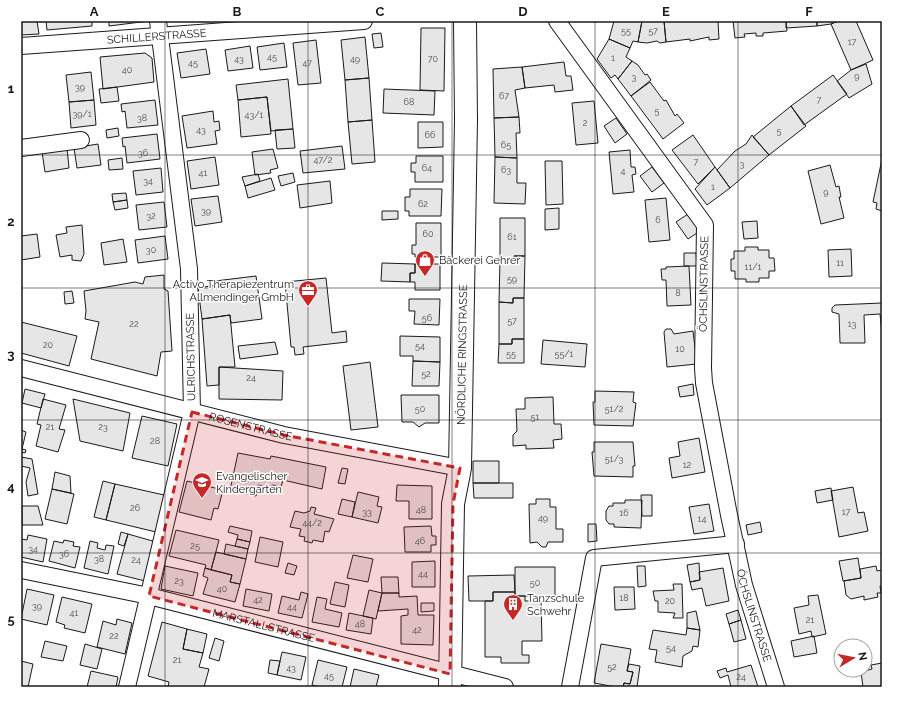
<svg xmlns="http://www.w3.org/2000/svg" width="903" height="708" font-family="Raleway,sans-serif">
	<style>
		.building { fill: #e6e6e6; stroke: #1a1a1a }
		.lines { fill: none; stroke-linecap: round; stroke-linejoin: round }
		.street-casing { stroke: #1a1a1a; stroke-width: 18 }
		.secondary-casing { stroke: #1a1a1a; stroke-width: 24 }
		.street { stroke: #fff; stroke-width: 16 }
		.secondary { stroke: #fff; stroke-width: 22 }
		.marked { fill: #c62828; fill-opacity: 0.2; stroke: #c62828; stroke-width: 3; stroke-dasharray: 8 5; stroke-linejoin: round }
		.grid { fill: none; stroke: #1a1a1a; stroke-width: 1; stroke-opacity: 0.55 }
		.labels { text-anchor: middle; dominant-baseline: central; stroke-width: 3; stroke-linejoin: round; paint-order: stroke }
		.number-label { font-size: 9px; fill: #4d4d4d }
		.street-label { font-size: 11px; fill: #1a1a1a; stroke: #fff }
		.poi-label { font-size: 11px; fill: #1a1a1a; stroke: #fff; text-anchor: start }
		.neatline { fill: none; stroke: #1a1a1a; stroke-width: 1.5 }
		.grid-label { font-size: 13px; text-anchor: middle; font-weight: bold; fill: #1a1a1a }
	</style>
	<rect width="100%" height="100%" fill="#fff"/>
	<path class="building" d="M 21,21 L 37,21 L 39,34 L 21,35 Z
		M 46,21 L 92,21 L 92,26 L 47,30 Z
		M 109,21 L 149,21 L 109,26 Z
		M 614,21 L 642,21 L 638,42 L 633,41 L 630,48 L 609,39 Z
		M 642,21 L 664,21 L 666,42 L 660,43 L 657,41 L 647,43 L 638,42 Z
		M 664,21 L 718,21 L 719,39 L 709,40 L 709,37 L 690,41 L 690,39 L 666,42 Z
		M 733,21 L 786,21 L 787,31 L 763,33 L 763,36 L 756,36 L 756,33 L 744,34 L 745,37 L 735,38 Z
		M 786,21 L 817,21 L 817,26 L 786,28 Z
		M 817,21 L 838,21 L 831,24 L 817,26 Z
		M 838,21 L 856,21 L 873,60 L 851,70 L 831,24 Z
		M 421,28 L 445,28 L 444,91 L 420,90 Z
		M 381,33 L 383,47 L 374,48 L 372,34 Z
		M 365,37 L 369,78 L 345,80 L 341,40 Z
		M 609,39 L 630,48 L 626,57 L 632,61 L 618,79 L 615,75 L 611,78 L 597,59 Z
		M 316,40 L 321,83 L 298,85 L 293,43 Z
		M 284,43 L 287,67 L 260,70 L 257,47 Z
		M 250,46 L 253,68 L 228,71 L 225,50 Z
		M 206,49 L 210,74 L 181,78 L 177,53 Z
		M 145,53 L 152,58 L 154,82 L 103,89 L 100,57 Z
		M 632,61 L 638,65 L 645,75 L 647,74 L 651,80 L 631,96 L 618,79 Z
		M 564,62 L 566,76 L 571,76 L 573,90 L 555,92 L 554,85 L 525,88 L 522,67 Z
		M 866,64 L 872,84 L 849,98 L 837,81 L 851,70 Z
		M 522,67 L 525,88 L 515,90 L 519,117 L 494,118 L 493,69 Z
		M 91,72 L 94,100 L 69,102 L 66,75 Z
		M 833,75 L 847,94 L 804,125 L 791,106 Z
		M 369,78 L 372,120 L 348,122 L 345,80 Z
		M 288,79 L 293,129 L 271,131 L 267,97 L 238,100 L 236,85 Z
		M 650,82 L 664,101 L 666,100 L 675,116 L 677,114 L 684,123 L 663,139 L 631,96 Z
		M 117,87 L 119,101 L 101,103 L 99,89 Z
		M 384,89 L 435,91 L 434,115 L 383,113 Z
		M 267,97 L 271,134 L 241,137 L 238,100 Z
		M 94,100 L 96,125 L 71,128 L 69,102 Z
		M 155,100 L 158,125 L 127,128 L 125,111 L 122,112 L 121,104 Z
		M 594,101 L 598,143 L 576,145 L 572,103 Z
		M 791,106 L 806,126 L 769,155 L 753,137 Z
		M 213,111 L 214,122 L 219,121 L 220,130 L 215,131 L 217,144 L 187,148 L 182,116 Z
		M 519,117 L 520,133 L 516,133 L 517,158 L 495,157 L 494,118 Z
		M 616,118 L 627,134 L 615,143 L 604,126 Z
		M 372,120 L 375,162 L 352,164 L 348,122 Z
		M 418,122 L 443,122 L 443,147 L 418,148 Z
		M 118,128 L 119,136 L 107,138 L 106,130 Z
		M 293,129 L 295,148 L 277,149 L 275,130 Z
		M 157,134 L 160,159 L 127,163 L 125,146 L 123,147 L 122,138 Z
		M 693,135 L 715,167 L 698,184 L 672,150 Z
		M 752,135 L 769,155 L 730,188 L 717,170 L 735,151 L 746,144 Z
		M 98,144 L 101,165 L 77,168 L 74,148 Z
		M 342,146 L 345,169 L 303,173 L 300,151 Z
		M 67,148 L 69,168 L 45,172 L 42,152 Z
		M 273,149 L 278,168 L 270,170 L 271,173 L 255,175 L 252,152 Z
		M 630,150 L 631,167 L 635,167 L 636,174 L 632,175 L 634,192 L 613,194 L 609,152 Z
		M 416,156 L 443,156 L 443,182 L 415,182 L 415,172 L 411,172 L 411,163 L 416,163 Z
		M 215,157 L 219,185 L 191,189 L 187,161 Z
		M 495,157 L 517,158 L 517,183 L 526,183 L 525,204 L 494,203 Z
		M 122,158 L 123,169 L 109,170 L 108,160 Z
		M 882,159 L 882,211 L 876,209 L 877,203 L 873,202 Z
		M 545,161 L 562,161 L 563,204 L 546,205 Z
		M 830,165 L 836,187 L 839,186 L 841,197 L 839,197 L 844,218 L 821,224 L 808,171 Z
		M 652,167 L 664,183 L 652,192 L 640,176 Z
		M 715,167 L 730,188 L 707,205 L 695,189 Z
		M 161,168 L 163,192 L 136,195 L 133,171 Z
		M 293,173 L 295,182 L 281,186 L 278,176 Z
		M 258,174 L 260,181 L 245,186 L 242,177 Z
		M 271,178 L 275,190 L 248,198 L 245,186 Z
		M 330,181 L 332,203 L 300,208 L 297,185 Z
		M 410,189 L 442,189 L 441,216 L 409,216 L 409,211 L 405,211 L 405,197 L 410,197 Z
		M 126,193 L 127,200 L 113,202 L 112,194 Z
		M 218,196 L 222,222 L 195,226 L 191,199 Z
		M 666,198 L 670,240 L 649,242 L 645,200 Z
		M 127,200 L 128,208 L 115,210 L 113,202 Z
		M 164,202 L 167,227 L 139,230 L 136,205 Z
		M 559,208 L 559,229 L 545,230 L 545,209 Z
		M 382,211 L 398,211 L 398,219 L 382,220 Z
		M 688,214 L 700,231 L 688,239 L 676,222 Z
		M 500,218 L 525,218 L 525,256 L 514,256 L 514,260 L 500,260 Z
		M 757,221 L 758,238 L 744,239 L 742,222 Z
		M 416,223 L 441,223 L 441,257 L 415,257 L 415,254 L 412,254 L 412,245 L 416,245 Z
		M 82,225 L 84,254 L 81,261 L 72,260 L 72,255 L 60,257 L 56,235 L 67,233 L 66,227 Z
		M 37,234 L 40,257 L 21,260 L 21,236 Z
		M 165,236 L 168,259 L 138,263 L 135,240 Z
		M 123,239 L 127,262 L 104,265 L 101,243 Z
		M 745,247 L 758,247 L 758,250 L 769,250 L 769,258 L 774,258 L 775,271 L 769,271 L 769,278 L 759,278 L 759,282 L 746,282 L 746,279 L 735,279 L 735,271 L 731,271 L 731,259 L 734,259 L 734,251 L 745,251 Z
		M 851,249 L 852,276 L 829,277 L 828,250 Z
		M 684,253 L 696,253 L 697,266 L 684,266 Z
		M 514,256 L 525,256 L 524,298 L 513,298 L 513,303 L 499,302 L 500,260 L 514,260 Z
		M 382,263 L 415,264 L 415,273 L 410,273 L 410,282 L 381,281 Z
		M 415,264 L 440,264 L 440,290 L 415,290 L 415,282 L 410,282 L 410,273 L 415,273 Z
		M 689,266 L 691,305 L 667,306 L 666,280 L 662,280 L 661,269 L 666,269 L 666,267 Z
		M 164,275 L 164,289 L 168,291 L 172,351 L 161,352 L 157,376 L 91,359 L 99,322 L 85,319 L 86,311 L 84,291 L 135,282 L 143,284 L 145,277 Z
		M 256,276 L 262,319 L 231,323 L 230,315 L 202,319 L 198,288 L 216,285 L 215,281 Z
		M 326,278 L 332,333 L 346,331 L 347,342 L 303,347 L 304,354 L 295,355 L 294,347 L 291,347 L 285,282 Z
		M 72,291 L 74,303 L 65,304 L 64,292 Z
		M 513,298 L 524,298 L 524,339 L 512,339 L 512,344 L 499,344 L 499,302 L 513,303 Z
		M 409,299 L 440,299 L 439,325 L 414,324 L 415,311 L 409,311 Z
		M 882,303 L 882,333 L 880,314 L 864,315 L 865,343 L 840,343 L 839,314 L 832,312 L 832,308 L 835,305 Z
		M 230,315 L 235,367 L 219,367 L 219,385 L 207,386 L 202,319 Z
		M 21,322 L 77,336 L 69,366 L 21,353 Z
		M 666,329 L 671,329 L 674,334 L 693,331 L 697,364 L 667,367 L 664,332 Z
		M 400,336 L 440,337 L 440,362 L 413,361 L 413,356 L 400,356 Z
		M 512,339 L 524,339 L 524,363 L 498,363 L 499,344 L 512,344 Z
		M 543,340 L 587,344 L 585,367 L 541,364 Z
		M 275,342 L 278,354 L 240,359 L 238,346 Z
		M 413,361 L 440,362 L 439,386 L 412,386 Z
		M 370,362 L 378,427 L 351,430 L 343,366 Z
		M 219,367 L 283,371 L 282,400 L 219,399 Z
		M 693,384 L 694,395 L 680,397 L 678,387 Z
		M 25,389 L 45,394 L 41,408 L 22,403 Z
		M 595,391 L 634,392 L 633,402 L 636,403 L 633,426 L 594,425 L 593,402 L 595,402 Z
		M 401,395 L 439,395 L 439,423 L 425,423 L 419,427 L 413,422 L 402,422 Z
		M 553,397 L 554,424 L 561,424 L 562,439 L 553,440 L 554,448 L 526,449 L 526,445 L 513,446 L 513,435 L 517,431 L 516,409 L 525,409 L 525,398 Z
		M 43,399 L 66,405 L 59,429 L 65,430 L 58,452 L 36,446 L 41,425 L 37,424 Z
		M 73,399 L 130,413 L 123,451 L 80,441 Z
		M 142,416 L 177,424 L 168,466 L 132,458 Z
		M 21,430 L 26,432 L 22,449 L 26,450 L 25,453 L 21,452 Z
		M 699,438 L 705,472 L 672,478 L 669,458 L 680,456 L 678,442 Z
		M 594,442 L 633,442 L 635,466 L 633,466 L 633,477 L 594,476 L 592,452 L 594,452 Z
		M 238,453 L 270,459 L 271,456 L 326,467 L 322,489 L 283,480 L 281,487 L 272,485 L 271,488 L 258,485 L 256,496 L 230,490 Z
		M 21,457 L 32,459 L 38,494 L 28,496 L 26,482 L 30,468 L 21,466 Z
		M 473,461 L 499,461 L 499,483 L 473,483 Z
		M 342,468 L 348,469 L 345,484 L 338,483 Z
		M 55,472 L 70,476 L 71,493 L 52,489 Z
		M 103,481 L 115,484 L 106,520 L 94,517 Z
		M 187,481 L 223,490 L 218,509 L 214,508 L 211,520 L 179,512 Z
		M 473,483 L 513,483 L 513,498 L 474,498 Z
		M 115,484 L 164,495 L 156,532 L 106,520 Z
		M 397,485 L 432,486 L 432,519 L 409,519 L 409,501 L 396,501 Z
		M 853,487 L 858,513 L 864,512 L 868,531 L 839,537 L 831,491 Z
		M 831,488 L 833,500 L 817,503 L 815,491 Z
		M 52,489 L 74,494 L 67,524 L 45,519 Z
		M 358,492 L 379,497 L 377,506 L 382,507 L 378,523 L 352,517 Z
		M 641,495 L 652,495 L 652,516 L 642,516 Z
		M 342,499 L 355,502 L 352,517 L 338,514 Z
		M 536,499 L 550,499 L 550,507 L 556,507 L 556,529 L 563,529 L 563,542 L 548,542 L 546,547 L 542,547 L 537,542 L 530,543 L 529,504 L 536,504 Z
		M 625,500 L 642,500 L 641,528 L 614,527 L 614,524 L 609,524 L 606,520 L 606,511 L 609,506 L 613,506 L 613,503 L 625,503 Z
		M 709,504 L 714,531 L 694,534 L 689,507 Z
		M 22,506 L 38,506 L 43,525 L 22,525 Z
		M 311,507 L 316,508 L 314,514 L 334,519 L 329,532 L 325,531 L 323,542 L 313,540 L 312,543 L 304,541 L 305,537 L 299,536 L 301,529 L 290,527 L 295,511 L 304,513 L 310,511 Z
		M 760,522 L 762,532 L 748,535 L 746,525 Z
		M 588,524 L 596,524 L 597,541 L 588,542 Z
		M 230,526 L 252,531 L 250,542 L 237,539 L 238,535 L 228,532 Z
		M 431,526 L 432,536 L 436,536 L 436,545 L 431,545 L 431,552 L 405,552 L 404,527 Z
		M 176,530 L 219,540 L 211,570 L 205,568 L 206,565 L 169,556 Z
		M 121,532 L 128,534 L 124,546 L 118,544 Z
		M 128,534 L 156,542 L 145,581 L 117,574 Z
		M 28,535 L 47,539 L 43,562 L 21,557 L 21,539 L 27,540 Z
		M 260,537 L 283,542 L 278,567 L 255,562 Z
		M 237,539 L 250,542 L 248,549 L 235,546 Z
		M 64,540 L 74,542 L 73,546 L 80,547 L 75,568 L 49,561 L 54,541 L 63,543 Z
		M 90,541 L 98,543 L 97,548 L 105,550 L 106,545 L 114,546 L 108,574 L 84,568 Z
		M 226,544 L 248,549 L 246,559 L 224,554 Z
		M 216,552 L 246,559 L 240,584 L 230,582 L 232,575 L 211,570 Z
		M 353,555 L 373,559 L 368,582 L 347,578 Z
		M 858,558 L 861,578 L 843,581 L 839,561 Z
		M 435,561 L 435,587 L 412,587 L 412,562 Z
		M 288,563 L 297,566 L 294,575 L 285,573 Z
		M 699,563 L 700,580 L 690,582 L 687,565 Z
		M 165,566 L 198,573 L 193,596 L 161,589 Z
		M 637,566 L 645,566 L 646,586 L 638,587 Z
		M 876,566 L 877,571 L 882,570 L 882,586 L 880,586 L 881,593 L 877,593 L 878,597 L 864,600 L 864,596 L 851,599 L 846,595 L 844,581 L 861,578 L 860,569 Z
		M 515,567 L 555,567 L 555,596 L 515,596 Z
		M 205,568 L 232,575 L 230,582 L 240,584 L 235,602 L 203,594 L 208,578 L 203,576 Z
		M 723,568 L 729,601 L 706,606 L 702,588 L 692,590 L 690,582 L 700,580 L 699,572 Z
		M 514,575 L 515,592 L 493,592 L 493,601 L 469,601 L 468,576 Z
		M 381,577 L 398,577 L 399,593 L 382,593 Z
		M 335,582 L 349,585 L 345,607 L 330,604 Z
		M 673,584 L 682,584 L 683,618 L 673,618 L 675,613 L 658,612 L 658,601 L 655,601 L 653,591 L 674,590 Z
		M 614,587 L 634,587 L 635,609 L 615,610 Z
		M 27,589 L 54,595 L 47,625 L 21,619 Z
		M 246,589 L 272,594 L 269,611 L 243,606 Z
		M 369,590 L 382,593 L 376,619 L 363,616 Z
		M 301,592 L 308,594 L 302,618 L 278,613 L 282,596 L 299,600 Z
		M 493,592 L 515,592 L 515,596 L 525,596 L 525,601 L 541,601 L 542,641 L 522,641 L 522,655 L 529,655 L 529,663 L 501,663 L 501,657 L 485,657 L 485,601 L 493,601 Z
		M 382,593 L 399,593 L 399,597 L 417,596 L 418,615 L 434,615 L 433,645 L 401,644 L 401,616 L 408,615 L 408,609 L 378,611 Z
		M 818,595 L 826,634 L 812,637 L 811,631 L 799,634 L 794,608 L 809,605 L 808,596 Z
		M 62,597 L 92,604 L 85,633 L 64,628 L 65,625 L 56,622 Z
		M 317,597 L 327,599 L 325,609 L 342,613 L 339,627 L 312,622 Z
		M 421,603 L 434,603 L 434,611 L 421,612 Z
		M 738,610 L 741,620 L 729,624 L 726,614 Z
		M 696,611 L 700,630 L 687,628 L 687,613 Z
		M 349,613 L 373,618 L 371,634 L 346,630 Z
		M 117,619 L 132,623 L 125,654 L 97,647 L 103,621 L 116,625 Z
		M 741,620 L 746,639 L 734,642 L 729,624 Z
		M 162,622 L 187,629 L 183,649 L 203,653 L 199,667 L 209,669 L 204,687 L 168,687 L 169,682 L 148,676 Z
		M 687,628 L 700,630 L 698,647 L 693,646 L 692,651 L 683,656 L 682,667 L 655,662 L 657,650 L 649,649 L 653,630 L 686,635 Z
		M 187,629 L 207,634 L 203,653 L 183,649 Z
		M 814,636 L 817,653 L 794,657 L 791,641 Z
		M 215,638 L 224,641 L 219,661 L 209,658 Z
		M 45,641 L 67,646 L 63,661 L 41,657 Z
		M 85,644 L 102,649 L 97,669 L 80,665 Z
		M 601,644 L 631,649 L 627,671 L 633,672 L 630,684 L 624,683 L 623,687 L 616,687 L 594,683 Z
		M 282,652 L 306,657 L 301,680 L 277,675 Z
		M 270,660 L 280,661 L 277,675 L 268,673 Z
		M 318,660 L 347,667 L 342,687 L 321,687 L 312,685 Z
		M 21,661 L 33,664 L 28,687 L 21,687 Z
		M 882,663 L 882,687 L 863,687 L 861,672 L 872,669 L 871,665 Z
		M 629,664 L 640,666 L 637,687 L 623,687 L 624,683 L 630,684 L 633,672 L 627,671 Z
		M 751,665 L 758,687 L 731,687 L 728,675 L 720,678 L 717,671 L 726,668 L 727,672 Z
		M 354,669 L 379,675 L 376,687 L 350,687 Z
		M 91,671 L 118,677 L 116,687 L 87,687 Z"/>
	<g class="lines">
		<defs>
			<g id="street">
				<path id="s1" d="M 557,21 L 705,225 L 703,368 L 704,383 L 729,515 L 744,585 L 776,687"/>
				<path id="s2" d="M 21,46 L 364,21"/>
				<path d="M 21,148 L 81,140"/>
				<path id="s3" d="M 21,368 L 284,435 L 460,468"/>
				<path id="s4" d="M 21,570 L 149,596 L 505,687"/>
				<path d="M 127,687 L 192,412 L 189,269 L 158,21"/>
				<path d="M 570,687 L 594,558 L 736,544"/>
			</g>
			<g id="secondary">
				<path id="s5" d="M 450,687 L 453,504 L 460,468 L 466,120 L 465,21"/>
			</g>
		</defs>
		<use href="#street" class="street-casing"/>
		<use href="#secondary" class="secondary-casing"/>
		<use href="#street" class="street"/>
		<use href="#secondary" class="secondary"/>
	</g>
	<path class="marked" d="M 192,412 L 284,435 L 460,468 L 453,504 L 450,674 L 149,596 Z"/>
	<path class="grid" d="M 165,21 L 165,687M 308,21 L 308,687M 452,21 L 452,687M 595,21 L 595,687M 738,21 L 738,687M 21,155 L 882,155M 21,288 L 882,288M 21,420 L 882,420M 21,553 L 882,553"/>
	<defs>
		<symbol id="shop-pin" viewBox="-11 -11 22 30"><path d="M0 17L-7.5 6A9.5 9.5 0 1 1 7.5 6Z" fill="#c62828" stroke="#fff"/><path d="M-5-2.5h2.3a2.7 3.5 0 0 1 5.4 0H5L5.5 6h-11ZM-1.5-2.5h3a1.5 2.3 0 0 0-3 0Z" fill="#fff"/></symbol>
		<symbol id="office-pin" viewBox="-11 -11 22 30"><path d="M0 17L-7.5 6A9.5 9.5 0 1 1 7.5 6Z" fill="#c62828" stroke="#fff"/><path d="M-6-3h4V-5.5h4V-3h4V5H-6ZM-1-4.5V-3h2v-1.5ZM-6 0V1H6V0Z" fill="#fff"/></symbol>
		<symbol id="school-pin" viewBox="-11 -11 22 30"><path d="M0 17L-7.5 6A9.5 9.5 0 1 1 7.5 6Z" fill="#c62828" stroke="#fff"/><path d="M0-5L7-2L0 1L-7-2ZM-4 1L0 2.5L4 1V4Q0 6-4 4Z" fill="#fff"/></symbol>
		<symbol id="building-pin" viewBox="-11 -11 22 30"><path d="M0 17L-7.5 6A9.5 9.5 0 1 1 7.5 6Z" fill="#c62828" stroke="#fff"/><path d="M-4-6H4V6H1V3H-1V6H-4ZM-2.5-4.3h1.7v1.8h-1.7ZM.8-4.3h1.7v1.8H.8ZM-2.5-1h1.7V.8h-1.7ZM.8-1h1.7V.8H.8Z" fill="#fff"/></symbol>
	</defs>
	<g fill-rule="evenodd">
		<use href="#shop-pin" x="414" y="249" width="22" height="30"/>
		<use href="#office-pin" x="297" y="279" width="22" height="30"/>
		<use href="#school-pin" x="191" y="471" width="22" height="30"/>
		<use href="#building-pin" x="502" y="593" width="22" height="30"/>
	</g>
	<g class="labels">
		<g class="number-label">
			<text x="626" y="31">55</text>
			<text x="653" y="31">57</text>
			<text x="852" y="42">17</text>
			<text x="272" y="57">45</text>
			<text x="613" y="58">1</text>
			<text x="239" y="59">43</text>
			<text x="355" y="59">49</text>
			<text x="433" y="59">70</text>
			<text x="193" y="63">45</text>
			<text x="307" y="63">47</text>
			<text x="127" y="70">40</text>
			<text x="857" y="76">9</text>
			<text x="634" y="77">3</text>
			<text x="80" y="87">39</text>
			<text x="504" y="96">67</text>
			<text x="819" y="100">7</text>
			<text x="409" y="102">68</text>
			<text x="657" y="111">5</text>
			<text x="82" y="114">39/1</text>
			<text x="254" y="115">43/1</text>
			<text x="142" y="118">38</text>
			<text x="585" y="123">2</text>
			<text x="201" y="130">43</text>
			<text x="779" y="131">5</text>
			<text x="430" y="135">66</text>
			<text x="506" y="145">65</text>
			<text x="143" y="153">36</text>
			<text x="323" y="160">47/2</text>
			<text x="696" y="162">7</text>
			<text x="742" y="164">3</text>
			<text x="427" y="168">64</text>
			<text x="506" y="170">63</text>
			<text x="623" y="171">4</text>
			<text x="203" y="173">41</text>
			<text x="148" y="181">34</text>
			<text x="713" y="187">1</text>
			<text x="826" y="192">9</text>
			<text x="423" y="204">62</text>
			<text x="206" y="211">39</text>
			<text x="151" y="216">32</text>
			<text x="658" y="220">6</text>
			<text x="428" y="234">60</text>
			<text x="512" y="237">61</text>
			<text x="151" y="250">30</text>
			<text x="840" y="263">11</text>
			<text x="753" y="267">11/1</text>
			<text x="512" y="279">59</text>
			<text x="678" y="293">8</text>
			<text x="427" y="318">56</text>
			<text x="512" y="321">57</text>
			<text x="134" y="324">22</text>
			<text x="852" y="324">13</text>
			<text x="48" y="345">20</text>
			<text x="420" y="346">54</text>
			<text x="680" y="349">10</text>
			<text x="511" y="354">55</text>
			<text x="564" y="354">55/1</text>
			<text x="426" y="374">52</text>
			<text x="251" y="378">24</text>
			<text x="420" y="409">50</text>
			<text x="614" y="409">51/2</text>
			<text x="535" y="417">51</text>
			<text x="50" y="427">21</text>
			<text x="103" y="427">23</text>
			<text x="155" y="441">28</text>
			<text x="614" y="459">51/3</text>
			<text x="687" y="465">12</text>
			<text x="135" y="508">26</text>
			<text x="421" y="510">48</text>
			<text x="367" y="512">33</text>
			<text x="846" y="512">17</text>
			<text x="624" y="513">16</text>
			<text x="543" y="518">49</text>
			<text x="702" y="519">14</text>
			<text x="312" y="523">44/2</text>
			<text x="420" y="541">46</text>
			<text x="195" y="546">25</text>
			<text x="33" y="549">34</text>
			<text x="64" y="554">36</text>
			<text x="99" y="559">38</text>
			<text x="136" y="560">24</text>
			<text x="423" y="574">44</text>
			<text x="179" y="581">23</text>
			<text x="535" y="583">50</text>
			<text x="222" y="589">40</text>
			<text x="624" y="598">18</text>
			<text x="258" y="600">42</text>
			<text x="670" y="601">20</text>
			<text x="37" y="606">39</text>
			<text x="292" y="607">44</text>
			<text x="74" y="613">41</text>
			<text x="810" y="620">21</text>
			<text x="360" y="624">48</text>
			<text x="417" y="630">42</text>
			<text x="114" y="636">22</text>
			<text x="671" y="648">54</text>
			<text x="177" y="660">21</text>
			<text x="612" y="667">52</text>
			<text x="291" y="668">43</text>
			<text x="329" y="676">45</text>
			<text x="741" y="677">24</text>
		</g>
		<g class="street-label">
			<text stroke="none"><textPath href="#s2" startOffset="136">SCHILLERSTRASSE</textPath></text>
			<text transform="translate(704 284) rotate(-89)">ÖCHSLINSTRASSE</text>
			<text stroke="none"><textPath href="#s5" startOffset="333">NÖRDLICHE RINGSTRASSE</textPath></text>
			<text transform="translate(191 357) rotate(-91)">ULRICHSTRASSE</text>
			<text stroke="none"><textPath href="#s3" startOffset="237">ROSENSTRASSE</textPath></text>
			<text stroke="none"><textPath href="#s1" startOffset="648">ÖCHSLINSTRASSE</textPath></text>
			<text stroke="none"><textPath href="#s4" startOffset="249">MARSTALLSTRASSE</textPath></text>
		</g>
		<g class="poi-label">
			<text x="439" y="260">Bäckerei Gehrer</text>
			<text x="294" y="284" text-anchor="end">Activo Therapiezentrum<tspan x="294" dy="13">Allmendinger GmbH</tspan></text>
			<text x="216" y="476">Evangelischer<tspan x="216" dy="13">Kindergarten</tspan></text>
			<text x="527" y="598">Tanzschule<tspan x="527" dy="13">Schwehr</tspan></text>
		</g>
	</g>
	<rect width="903" height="708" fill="none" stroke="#ffffff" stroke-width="44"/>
	<g transform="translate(853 658) rotate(80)"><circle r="19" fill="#ffffff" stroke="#a3a3a3"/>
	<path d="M0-3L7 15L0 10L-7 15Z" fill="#c62828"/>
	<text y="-6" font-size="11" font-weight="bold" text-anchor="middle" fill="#1a1a1a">N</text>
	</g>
	<rect x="22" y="22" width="859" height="664" class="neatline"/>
	<g class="grid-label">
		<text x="94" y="16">A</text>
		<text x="237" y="16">B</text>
		<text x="380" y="16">C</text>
		<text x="523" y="16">D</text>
		<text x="666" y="16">E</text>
		<text x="809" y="16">F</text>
		<text x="11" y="93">1</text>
		<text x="11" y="226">2</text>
		<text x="11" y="359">3</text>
		<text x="11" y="491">4</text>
		<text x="11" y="624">5</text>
	</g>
</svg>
